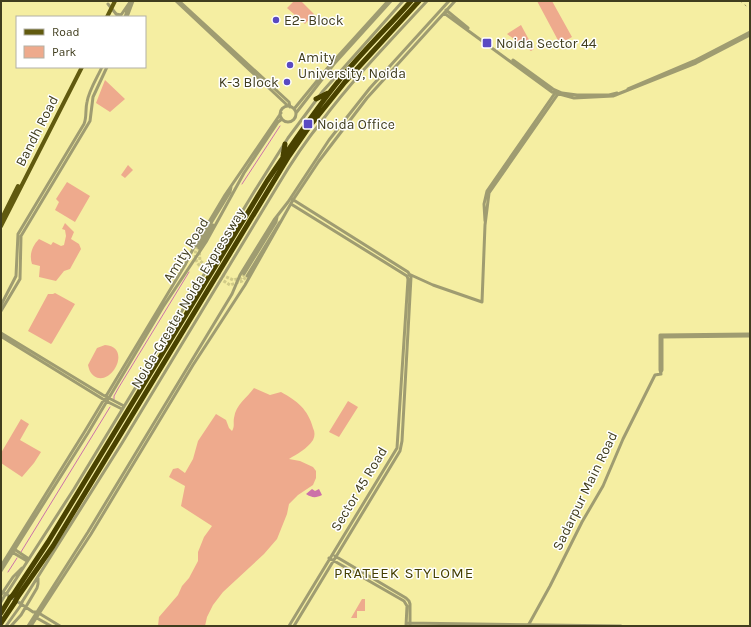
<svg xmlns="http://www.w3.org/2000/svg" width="751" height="627" font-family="Karla,sans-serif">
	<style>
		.green { fill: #eeaa8d }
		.water { fill: #cc71a9 }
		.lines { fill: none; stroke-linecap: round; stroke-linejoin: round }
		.stream { stroke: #cc71a9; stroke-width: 1 }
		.minor-tunnel { stroke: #d1cb88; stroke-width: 3; stroke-dasharray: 3 1.5; stroke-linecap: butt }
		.minor { stroke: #9f9c71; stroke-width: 3 }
		.major { stroke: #615a0f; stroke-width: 4 }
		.highway { stroke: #494200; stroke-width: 5 }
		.rail { stroke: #99945f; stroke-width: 1; stroke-dasharray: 2 4; stroke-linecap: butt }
		.minor-bridge { stroke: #9f9c71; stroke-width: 3 }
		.highway-bridge { stroke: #494200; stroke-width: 5 }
		.poi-dot { fill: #594ac2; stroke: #fff; stroke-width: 1.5 }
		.labels { text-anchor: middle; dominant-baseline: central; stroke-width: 3; stroke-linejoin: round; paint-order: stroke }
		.poi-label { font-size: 14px; fill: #403d1e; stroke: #fff; text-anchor: start }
		.street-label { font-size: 14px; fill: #403d1e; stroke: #fff }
		.neighbourhood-label { font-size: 15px; letter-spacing: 1px; fill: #453f00; stroke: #fff }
	</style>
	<rect width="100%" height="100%" fill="#f5eea2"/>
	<path class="green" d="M 294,1 L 301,1 L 314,14 L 305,24 L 287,8 Z
		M 537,1 L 552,1 L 572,37 L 560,44 Z
		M 521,25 L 534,49 L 531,51 L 507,34 Z
		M 105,80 L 125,99 L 110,112 L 96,103 Z
		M 128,165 L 133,170 L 125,178 L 121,175 Z
		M 67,182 L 90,196 L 75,222 L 55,210 L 59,202 L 56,199 Z
		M 65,223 L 74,232 L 71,239 L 79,244 L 81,249 L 70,269 L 64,271 L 56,281 L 39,277 L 40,266 L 32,264 C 29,255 32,246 39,239 L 51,245 L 53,242 L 61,246 L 64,245 L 66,236 L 65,230 L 62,229 Z
		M 55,293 L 75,304 L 52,343 L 51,344 L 28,331 L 48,294 L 53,294 Z
		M 105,345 C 133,347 111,388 94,376 C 90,373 89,369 88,365 L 97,348 Z
		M 254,388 L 270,395 L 281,392 C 297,401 308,409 313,428 C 315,432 315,436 313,440 C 307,449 297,454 289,459 L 300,461 L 313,467 L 316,471 L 316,478 L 313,485 L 298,495 L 289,504 L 287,514 L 277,539 L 264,554 L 223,592 L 213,605 L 207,617 L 205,626 L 158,626 L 159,617 L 178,595 L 182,586 L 189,578 L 198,561 L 198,552 L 204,537 L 212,526 L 181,506 L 185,486 L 169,477 L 173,469 L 178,468 L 185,473 L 193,459 L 198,441 L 216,414 L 226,420 L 229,428 L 232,431 C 235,426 233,423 234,418 C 236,404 247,398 254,388 Z
		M 348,401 L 358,407 L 339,437 L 329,432 Z
		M 21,419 L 29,424 L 20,440 L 41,452 L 34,463 L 22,477 L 1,463 L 1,453 Z
		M 362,599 L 365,599 L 365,611 L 357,611 L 357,618 L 351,618 Z"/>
	<path class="water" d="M 312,489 L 315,491 L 319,489 L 322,495 C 316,498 312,498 306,494 Z"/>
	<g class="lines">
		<path class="stream" d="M 242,184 L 280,126
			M 114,399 L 114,396 L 119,387 L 189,272
			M 21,552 L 110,407
			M 8,572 L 17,558"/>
		<path class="minor-tunnel" d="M 197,246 C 193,258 196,265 207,271
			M 199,248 L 200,261 L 210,268
			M 218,273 L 233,280 L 241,278 L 244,274
			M 216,276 L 230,285 L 242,281 L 247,276"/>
		<path class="minor" d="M 176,1 L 286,104 L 287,106
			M 179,1 L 289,102 L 290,107
			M 108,4 L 117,15
			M 446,10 L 468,28
			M 444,13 L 552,92 L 574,98 L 613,96 L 696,63 L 750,35
			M 116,14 L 121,15 L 130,2
			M 125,17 L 129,5
			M 127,17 L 133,1
			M 513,60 L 553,89 L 562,93 L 577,95 L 609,95 L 617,93
			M 628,89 L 694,61 L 750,32
			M280 114a8 8 0 1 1 16 0a8 8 0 1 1-16 0Z
			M 294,109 L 330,65 L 388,1
			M 296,113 L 334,64 L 391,1
			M 292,199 L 408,272 L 411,277 L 402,441 L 400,451 L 294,626
			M 485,221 L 484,204 L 487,191 L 555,93
			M 197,246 L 230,192 L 231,187
			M 199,248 L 213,225
			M 244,274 L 276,222 L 277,217
			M 411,275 L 433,285 L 482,302 L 485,225 L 489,193 L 558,94
			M 247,276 L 280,222
			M 1,305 L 16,276 L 18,234 L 84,124 C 87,117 85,110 87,102 C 89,90 97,78 102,67
			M 1,311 L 20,279 L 21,236 L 90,121 L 93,97 L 107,67
			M 1,333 L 103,395 L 124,406
			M 2,337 L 106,401 L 122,409
			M 662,337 L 750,336
			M 661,372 L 662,370 L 662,337
			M 14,549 L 29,559
			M 12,552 L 27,561
			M 335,556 L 406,598 L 409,601 L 410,604 L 410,626
			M 329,558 L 404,601 L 407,606 L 406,626
			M 1,566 L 85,431 L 185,265 L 194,247 L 225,195 L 281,113
			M 1,571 L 88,433 L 163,307 L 206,242 L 244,173 L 278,122 L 282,119
			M 3,592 L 33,612 L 37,612 L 60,626
			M 7,593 L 74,489 L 254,192 L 288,138 L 323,91 L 403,1
			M 1,595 L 13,577 L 22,568
			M 1,602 L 5,595
			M 22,602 L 122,443 L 278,185 C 291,163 305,142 321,122 C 353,79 391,40 427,1
			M 35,617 L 51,626
			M 406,623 L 621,626
			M 529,624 L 550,586 L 582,522 L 603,486 L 623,439 L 655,375 L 661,374 L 660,370 L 660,335 L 750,334
			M 6,626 L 21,605
			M 11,626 L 21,615 L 37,588 L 38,584 L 38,578
			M 28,626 L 88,532 L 232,294 L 240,275 L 274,220 L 288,202 L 329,140 L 370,88 L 449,1
			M 31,626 L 91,534 L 193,365 L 245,285 L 293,200 L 319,161 L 367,98 L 455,1
			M 289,626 L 397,448 L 408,279 L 407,276 L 291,204"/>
		<path class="major" d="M 107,17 L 115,1
			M 1,220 L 18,186
			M 1,226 L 82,67"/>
		<path class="highway" d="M 316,99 L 328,93
			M 283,156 L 285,144
			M 13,595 L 48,542 L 267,181 C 291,146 314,111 341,78 C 363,51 388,27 411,1
			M 17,598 L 53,546 L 289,156 L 309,127 L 345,82 L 419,1
			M 1,613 L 10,598
			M 1,623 L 15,602"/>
		<path class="rail" d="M 740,1 L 750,9"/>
		<path class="minor-bridge" d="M 5,595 L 7,593
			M 21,605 L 22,602"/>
		<path class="highway-bridge" d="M 10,598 L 13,595
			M 15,602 L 17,598"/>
	</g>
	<g class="poi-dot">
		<circle cx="276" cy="20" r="4"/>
		<rect x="482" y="38" width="10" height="10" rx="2"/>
		<circle cx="290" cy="65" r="4"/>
		<circle cx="287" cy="82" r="4"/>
		<rect x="303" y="119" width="10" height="10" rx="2"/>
	</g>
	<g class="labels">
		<g class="poi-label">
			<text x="284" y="20">E2- Block</text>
			<text x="496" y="43">Noida Sector 44</text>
			<text x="298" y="57">Amity<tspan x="298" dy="16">University, Noida</tspan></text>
			<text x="279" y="82" text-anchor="end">K-3 Block</text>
			<text x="317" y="124">Noida Office</text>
		</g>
		<g class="street-label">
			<text transform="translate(37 131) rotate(-63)">Bandh Road</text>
			<text transform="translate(186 250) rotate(-58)">Amity Road</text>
			<text transform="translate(188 298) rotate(-59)">Noida-Greater Noida Expressway</text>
			<text transform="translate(359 489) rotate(-59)">Sector 45 Road</text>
			<text transform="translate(585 491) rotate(-64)">Sadarpur Main Road</text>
		</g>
		<g class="neighbourhood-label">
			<text x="404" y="573">PRATEEK STYLOME</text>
		</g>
	</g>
	<rect width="751" height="627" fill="none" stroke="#403d1e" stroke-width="4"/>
	<rect x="16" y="16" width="130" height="52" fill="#ffffff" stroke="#b3b1a5"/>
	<rect x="24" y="29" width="20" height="6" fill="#615a0f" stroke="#b3b1a5"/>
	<text x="52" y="36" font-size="12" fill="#403d1e">Road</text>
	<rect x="24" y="46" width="20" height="12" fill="#eeaa8d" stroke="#b3b1a5"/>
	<text x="52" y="56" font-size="12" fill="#403d1e">Park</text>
</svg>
